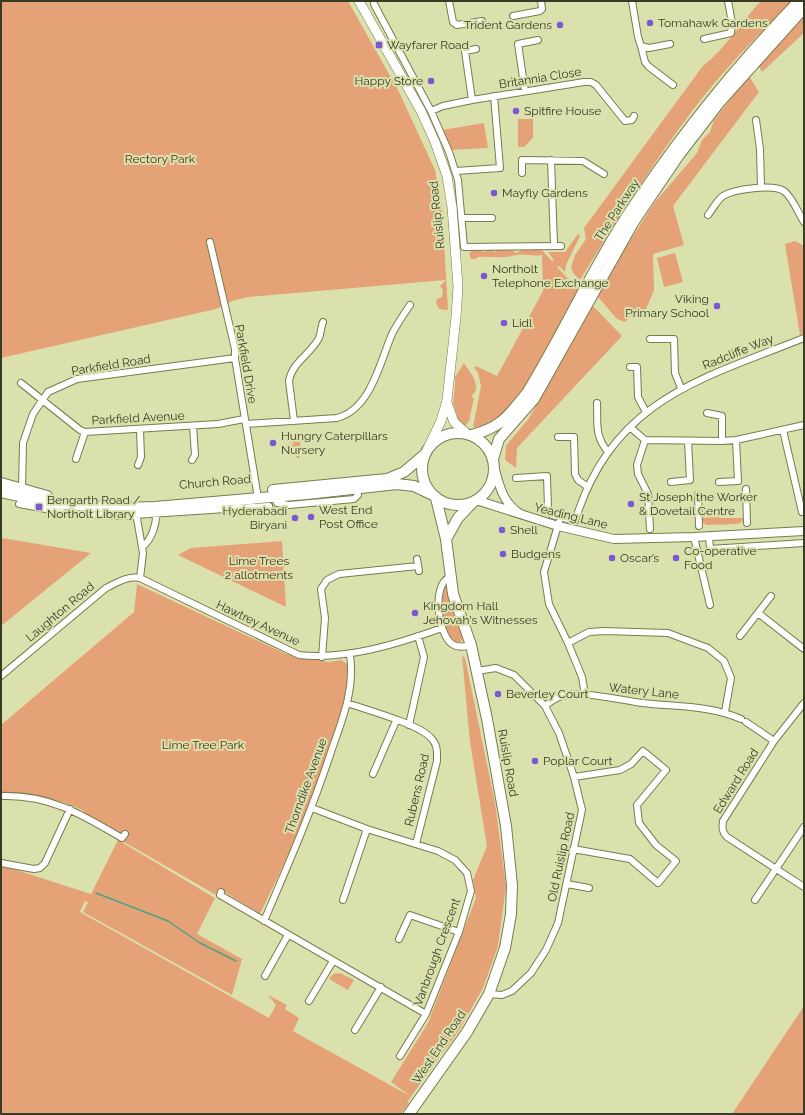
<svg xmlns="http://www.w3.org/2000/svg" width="805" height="1115" font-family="Raleway,sans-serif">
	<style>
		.green { fill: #e6a277 }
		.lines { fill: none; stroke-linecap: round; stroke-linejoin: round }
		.stream { stroke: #49a385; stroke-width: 1.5 }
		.minor-casing { stroke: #787c4c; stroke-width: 8 }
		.tertiary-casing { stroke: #787c4c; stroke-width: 10 }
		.secondary-casing { stroke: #787c4c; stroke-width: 10 }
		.primary-casing { stroke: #787c4c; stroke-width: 12 }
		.trunk-casing { stroke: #787c4c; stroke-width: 12 }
		.minor { stroke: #fff; stroke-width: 6 }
		.tertiary { stroke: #fff; stroke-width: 8 }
		.secondary { stroke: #fff; stroke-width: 9 }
		.primary { stroke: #fff; stroke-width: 10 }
		.trunk { stroke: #fff; stroke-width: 10 }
		.poi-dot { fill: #7b58d2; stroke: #dbe1ad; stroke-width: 1.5 }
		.labels { text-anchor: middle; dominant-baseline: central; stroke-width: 4; stroke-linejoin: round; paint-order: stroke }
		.poi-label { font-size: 12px; fill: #393b26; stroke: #dbe1ad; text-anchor: start }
		.street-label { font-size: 12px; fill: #393b26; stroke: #dbe1ad }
		.park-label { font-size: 12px; fill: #522f19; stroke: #dbe1ad }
	</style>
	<rect width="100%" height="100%" fill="#dbe1ad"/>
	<path class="green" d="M 1,1 L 348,1 L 399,92 L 435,170 L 442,208 L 448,310 L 439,309 L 436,303 L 437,299 L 442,297 L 443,290 L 440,286 L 446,280 L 248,297 L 232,301 L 216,309 L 1,358 Z
		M 761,1 L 792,1 C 763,30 733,60 707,92 C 660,151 620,215 580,280 L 573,273 L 571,267 L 575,255 L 586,239 L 584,228 L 702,67 C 727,47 739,24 761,1 Z
		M 804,16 L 804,33 L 762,72 L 758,65 Z
		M 749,76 L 759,92 L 673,206 L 684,245 L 653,254 L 654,290 L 646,309 L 636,310 L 625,322 L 617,319 L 598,297 L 605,279 L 655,202 L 697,153 L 702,140 L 710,132 L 714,120 Z
		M 518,119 L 533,119 L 533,138 L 524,147 L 518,147 Z
		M 484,123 L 488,148 L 450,150 L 442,130 Z
		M 578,234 L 580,236 L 566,265 L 565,272 L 559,266 L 557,267 L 579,290 C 564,318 518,422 486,427 C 482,428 477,427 473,427 L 481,386 L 478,373 L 474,368 L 476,366 L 497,376 L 543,291 L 542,255 C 534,257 525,253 516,255 C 503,259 491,256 477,257 L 476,259 L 471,259 L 469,254 L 472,250 L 482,251 L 484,252 L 491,250 L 495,252 L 500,249 L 506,249 L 509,251 L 511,249 L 516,253 L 527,248 L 530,251 L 533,249 L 541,249 L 552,261 L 554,260 L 548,252 L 565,252 Z
		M 795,241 L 804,246 L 804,333 L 800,335 L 785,244 Z
		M 675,253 L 683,282 L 664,287 L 657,258 Z
		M 593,306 L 622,336 L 517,448 L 516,468 L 505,460 L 506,446 L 529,418 Z
		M 464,363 C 467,368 480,383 475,392 C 474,394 472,395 471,397 L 474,398 L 469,421 L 465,426 L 458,420 L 453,402 L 455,387 L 455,377 Z
		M 296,434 L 301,437 L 299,459 L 292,453 L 288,453 L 285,447 L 289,443 L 291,445 L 294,444 L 291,442 L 290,436 L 294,437 Z
		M 719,517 L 720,518 L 744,518 L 742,522 L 737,524 L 706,525 L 702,522 L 702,518 Z
		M 2,538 L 91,553 L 1,626 L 1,543 Z
		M 282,541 L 286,607 L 178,555 L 191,548 Z
		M 137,584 L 286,654 L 328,662 L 341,660 L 346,663 L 349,669 L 344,702 L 308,814 L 260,914 L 220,889 L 216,895 L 124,842 L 127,836 L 84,814 L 84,811 C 58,797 31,795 2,792 L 1,725 L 134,612 Z
		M 445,585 L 463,639 L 460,642 L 456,642 L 451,638 L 444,625 L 440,594 Z
		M 462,656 L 465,658 L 495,803 L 506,886 L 498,946 L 483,988 L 460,1029 L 407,1102 L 409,1103 L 401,1114 L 1,1114 L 1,865 L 91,894 L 118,840 L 215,898 L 197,934 L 242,959 L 232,995 L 83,912 L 88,902 L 85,901 L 80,912 L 269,1018 L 276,1005 L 268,995 L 287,1005 L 285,1009 L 299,1018 L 293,1031 L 410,1096 L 391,1082 L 428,1023 L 476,898 L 473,880 L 487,846 L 470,742 Z
		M 340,973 L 354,980 L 348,990 L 329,979 L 333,974 Z
		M 804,1006 L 804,1114 L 732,1114 Z"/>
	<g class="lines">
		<path class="stream" d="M 96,893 L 168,921 L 200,943 L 236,961"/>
		<defs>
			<path id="minor" d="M 449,1 L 453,22 L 457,25 L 482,21
				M 632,1 L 638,37 L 641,46 L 649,48 L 670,44
				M 374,4 L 431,111 L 449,152 L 458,180 L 464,247 L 561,246
				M 513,16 L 540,11 L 542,9 L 541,1
				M 704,39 L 731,33 L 732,23 L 728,1
				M 641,46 L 645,62 L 648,66 L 673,85
				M 525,91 L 518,44 L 538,40
				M 472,100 L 465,51 L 476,49
				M 431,111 L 443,106 L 472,100 L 584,82 L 591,82 L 596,85 L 625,121 L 632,120 L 634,116
				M 756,120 L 760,149 L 761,187
				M 551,160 L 554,245
				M 456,171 L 500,168 L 494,96
				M 522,173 L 522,160 L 583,161 L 604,174
				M 708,215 C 713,209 717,200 723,196 C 734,189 773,184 784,191 C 793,198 798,213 804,222
				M 463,218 L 492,218
				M 210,242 L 235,349 L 235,358 L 257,492
				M 650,339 L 674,339 L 675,373 L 681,388
				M 630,367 L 637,367 L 638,397 L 646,412
				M 21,383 L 80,430 L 85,432 L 218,424 L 244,419
				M 597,403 C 598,423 594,435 608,452
				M 707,413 L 722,416 L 722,441
				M 294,421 L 289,381 C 292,362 311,354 319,338 C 321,333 321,327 323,322
				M 246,424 L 337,418 C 371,409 380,362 392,334 C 397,324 404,314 410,305
				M 630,427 L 645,440 L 722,441 L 736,440 L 804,425
				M 783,430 L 802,512
				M 558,437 L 574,437 L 575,474 L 578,480 L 588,487
				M 645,440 L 637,465 L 638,474 L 648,494 L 650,529
				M 76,459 L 85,432
				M 192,460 L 195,455 L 193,426
				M 138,465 L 141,457 L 140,430
				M 516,478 L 547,476 L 548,508 L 552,515 L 575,521 C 613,400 698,380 804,338
				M 671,482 L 690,480 L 688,441
				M 719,482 L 738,481 L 736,440
				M 22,489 L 23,443 L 33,414 L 48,392 L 77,379 L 235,358
				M 746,489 L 747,523
				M 698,495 L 699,526
				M 274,497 L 277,503 L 289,505 L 354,499 L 358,495 L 357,490
				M 19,504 L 67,513 L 120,516 L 269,506
				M 136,513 L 143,553 L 140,578
				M 559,522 L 544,572 L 549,604 L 568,643 L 582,677 L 585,695
				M 709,536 L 710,549 L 804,543
				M 694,537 L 710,605
				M 142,547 C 152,540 157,523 156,512
				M 417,559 L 419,571
				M 450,577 C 431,585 438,634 452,644 C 458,648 464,647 471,645
				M 758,613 L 804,649
				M 740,636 L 771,596
				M 568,643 L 589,632 L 604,631 L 668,633 L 708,648 L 724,661 L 731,678 L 725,712
				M 322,657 L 325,618 L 321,589 L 327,580 L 339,574 L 418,566
				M 477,671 L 496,668 L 514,675 L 545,706 L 559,733 L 574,777 L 582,810 L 558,923 L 546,950 L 531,973 L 512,991 L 502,995 L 489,994
				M 1,676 L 106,588 C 118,582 127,576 140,578 L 299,655 C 347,660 397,644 442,628
				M 347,703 C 367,710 419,724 431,738 C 438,745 437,752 437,761 L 416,844
				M 804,703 L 774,741 L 723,821 C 722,828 722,832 727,837 L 804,887
				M 545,706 C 551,701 558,696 566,695 C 589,692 620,700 642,703 C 676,707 709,705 741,719
				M 746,722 L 774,741
				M 409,725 L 424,657 L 418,636
				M 373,774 L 396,721
				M 1,796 C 49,794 83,815 122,838 L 125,834
				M 573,849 L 630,859 L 658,883 L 676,861 L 656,845 L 639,823 L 637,805 L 666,770 L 643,751 L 631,764 L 620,770 L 574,777
				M 1,863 L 34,869 L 40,868 L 45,863 L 70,809
				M 567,884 L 589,888
				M 221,892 L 220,895 L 426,1014 L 459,932 L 471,891 L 467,873 L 455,860 L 438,851 L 367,829 L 312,808
				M 343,900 L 367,829
				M 755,900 L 804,827
				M 264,921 C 288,865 312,810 331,752 C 342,720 355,690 350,655
				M 399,939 L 410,915 L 459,932
				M 265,976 L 288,935
				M 309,1001 L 333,961
				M 355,1030 L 381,987
				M 400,1056 L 426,1014"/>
			<path id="tertiary" d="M 494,466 C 499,484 502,502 519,513
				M 476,500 L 558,526 L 614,539 L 694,537 L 804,531"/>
			<path id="secondary" d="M 359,1 L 421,111 L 435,142 L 447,176 L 452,207 L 458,286 L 456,317 L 447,400 L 441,421 L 428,448
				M 447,403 L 454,422 L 467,434"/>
			<path id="primary" d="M 446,539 L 458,518 L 473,502
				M 409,1114 L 467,1032 L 489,994 L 505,948 L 511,914 L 512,885 L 506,826 L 487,719 L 471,645 L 453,594 L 446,539 L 436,498"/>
			<path id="trunk" d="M422 469a36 36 0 1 1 72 0a36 36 0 1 1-72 0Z
				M 471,435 C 501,428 508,416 527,393 C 562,336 589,275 625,219 C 676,141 734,68 799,1
				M 493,459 L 499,439 L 534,399 L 633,223 L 679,155 L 719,103 L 804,8
				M 1,483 L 47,496
				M 273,490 L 387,479 L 404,472 L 424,455
				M 1,492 L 51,503 L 120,508 L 155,507 L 307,494 L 397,484 L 414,486 L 433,495"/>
		</defs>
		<use href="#minor" class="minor-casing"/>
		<use href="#tertiary" class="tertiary-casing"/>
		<use href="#secondary" class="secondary-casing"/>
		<use href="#primary" class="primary-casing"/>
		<use href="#trunk" class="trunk-casing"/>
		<use href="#minor" class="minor"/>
		<use href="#tertiary" class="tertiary"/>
		<use href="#secondary" class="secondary"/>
		<use href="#primary" class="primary"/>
		<use href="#trunk" class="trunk"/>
	</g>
	<g class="poi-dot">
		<circle cx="650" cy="23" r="4"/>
		<circle cx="560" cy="25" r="4"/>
		<rect x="375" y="41" width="8" height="8" rx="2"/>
		<circle cx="431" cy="81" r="4"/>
		<circle cx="516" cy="111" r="4"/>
		<circle cx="494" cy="193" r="4"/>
		<circle cx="484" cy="276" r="4"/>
		<circle cx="717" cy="306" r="4"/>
		<circle cx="504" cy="323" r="4"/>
		<circle cx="273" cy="443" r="4"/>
		<circle cx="631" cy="504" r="4"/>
		<rect x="35" y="503" width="8" height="8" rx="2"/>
		<circle cx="311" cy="517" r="4"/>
		<circle cx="295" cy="518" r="4"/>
		<circle cx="502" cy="530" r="4"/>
		<circle cx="503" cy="554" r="4"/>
		<circle cx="612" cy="558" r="4"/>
		<circle cx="676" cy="558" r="4"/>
		<circle cx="415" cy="613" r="4"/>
		<circle cx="498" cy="694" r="4"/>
		<circle cx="535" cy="761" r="4"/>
	</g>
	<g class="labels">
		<g class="poi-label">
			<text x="658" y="23">Tomahawk Gardens</text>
			<text x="552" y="25" text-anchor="end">Trident Gardens</text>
			<text x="387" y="45">Wayfarer Road</text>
			<text x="423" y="81" text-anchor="end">Happy Store</text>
			<text x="524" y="111">Spitfire House</text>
			<text x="502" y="193">Mayfly Gardens</text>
			<text x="492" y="269">Northolt<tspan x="492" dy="14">Telephone Exchange</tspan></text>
			<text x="709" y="299" text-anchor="end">Viking<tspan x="709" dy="14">Primary School</tspan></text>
			<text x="512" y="323">Lidl</text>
			<text x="281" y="436">Hungry Caterpillars<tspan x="281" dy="14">Nursery</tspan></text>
			<text x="639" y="497">St Joseph the Worker<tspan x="639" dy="14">&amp; Dovetail Centre</tspan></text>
			<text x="47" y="500">Bengarth Road /<tspan x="47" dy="14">Northolt Library</tspan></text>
			<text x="319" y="510">West End<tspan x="319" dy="14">Post Office</tspan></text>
			<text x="287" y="511" text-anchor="end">Hyderabadi<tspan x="287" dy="14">Biryani</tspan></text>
			<text x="510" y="530">Shell</text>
			<text x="684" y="551">Co-operative<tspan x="684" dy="14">Food</tspan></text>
			<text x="511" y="554">Budgens</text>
			<text x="620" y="558">Oscar’s</text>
			<text x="423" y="606">Kingdom Hall<tspan x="423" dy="14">Jehovah's Witnesses</tspan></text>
			<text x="506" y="694">Beverley Court</text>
			<text x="543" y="761">Poplar Court</text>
		</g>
		<g class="street-label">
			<text transform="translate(540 78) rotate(-9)">Britannia Close</text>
			<text transform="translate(617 210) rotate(-57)">The Parkway</text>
			<text transform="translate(437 215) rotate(-96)">Ruislip Road</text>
			<text transform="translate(738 352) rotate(-22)">Radcliffe Way</text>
			<text transform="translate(246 364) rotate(80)">Parkfield Drive</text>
			<text transform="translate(111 365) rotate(-9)">Parkfield Road</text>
			<text transform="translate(138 418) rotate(-3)">Parkfield Avenue</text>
			<text transform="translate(215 482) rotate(-5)">Church Road</text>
			<text transform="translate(571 516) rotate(14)">Yeading Lane</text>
			<text transform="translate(60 612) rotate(-40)">Laughton Road</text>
			<text transform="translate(258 623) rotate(25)">Hawtrey Avenue</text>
			<text transform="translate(644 691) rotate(6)">Watery Lane</text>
			<text transform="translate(508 763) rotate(80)">Ruislip Road</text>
			<text transform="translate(736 781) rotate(-58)">Edward Road</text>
			<text transform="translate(306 786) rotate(-70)">Thorndike Avenue</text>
			<text transform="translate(417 790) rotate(-77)">Rubens Road</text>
			<text transform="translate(561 857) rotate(-78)">Old Ruislip Road</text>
			<text transform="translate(437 952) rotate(-70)">Vanbrough Crescent</text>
			<text transform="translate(439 1047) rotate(-56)">West End Road</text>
		</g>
		<g class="park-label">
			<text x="160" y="159">Rectory Park</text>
			<text x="259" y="561">Lime Trees<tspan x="259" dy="14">2 allotments</tspan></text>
			<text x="203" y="745">Lime Tree Park</text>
		</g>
	</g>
	<rect width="805" height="1115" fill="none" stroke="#393b26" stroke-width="4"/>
</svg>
